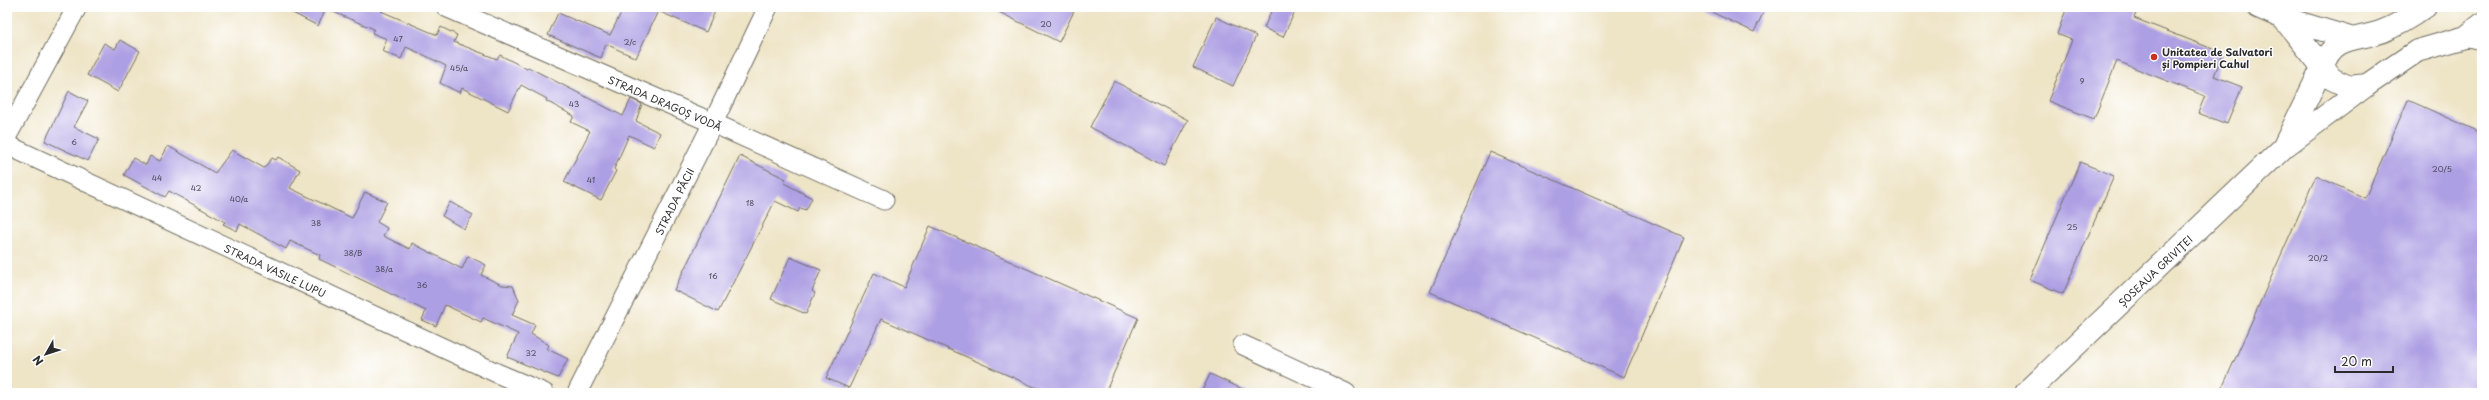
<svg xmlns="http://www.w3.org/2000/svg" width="2489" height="400" font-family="'Playpen Sans',sans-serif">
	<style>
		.building { fill: #ad9fe3 }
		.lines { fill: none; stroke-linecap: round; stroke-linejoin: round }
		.minor-casing { stroke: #6f6c61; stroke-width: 21 }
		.tertiary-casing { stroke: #6f6c61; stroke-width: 24 }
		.secondary-casing { stroke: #6f6c61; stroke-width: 24 }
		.minor { stroke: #fff; stroke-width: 19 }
		.tertiary { stroke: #fff; stroke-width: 22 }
		.secondary { stroke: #fff; stroke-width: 22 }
		.poi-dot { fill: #c8321e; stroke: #fff; stroke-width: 1.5 }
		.labels { text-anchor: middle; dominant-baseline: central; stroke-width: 3; stroke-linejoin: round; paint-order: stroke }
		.number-label { font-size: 8px; fill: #4c4859 }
		.poi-label { font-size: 10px; font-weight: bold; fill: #2b2b2b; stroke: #fff; text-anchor: start }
		.street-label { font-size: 10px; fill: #2b2b2b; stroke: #fff }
	</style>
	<rect width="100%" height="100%" fill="#fff"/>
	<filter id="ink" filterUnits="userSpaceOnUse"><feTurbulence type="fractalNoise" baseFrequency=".025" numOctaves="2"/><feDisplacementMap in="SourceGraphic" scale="8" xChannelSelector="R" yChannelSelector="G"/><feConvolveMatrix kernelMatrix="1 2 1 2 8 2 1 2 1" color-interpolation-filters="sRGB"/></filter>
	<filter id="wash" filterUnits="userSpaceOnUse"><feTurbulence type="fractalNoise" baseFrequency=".012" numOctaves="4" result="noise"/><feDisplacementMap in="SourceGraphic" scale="16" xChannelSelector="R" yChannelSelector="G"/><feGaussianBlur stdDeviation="0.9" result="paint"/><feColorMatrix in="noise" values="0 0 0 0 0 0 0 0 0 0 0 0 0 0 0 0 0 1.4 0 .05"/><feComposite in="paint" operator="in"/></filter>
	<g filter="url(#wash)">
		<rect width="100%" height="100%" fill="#eee4c6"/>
		<g id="blocks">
			<path class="building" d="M 281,7 L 383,7 L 381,11 L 437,35 L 441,27 L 457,35 L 454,42 L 497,59 L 500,55 L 527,69 L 528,67 L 623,116 L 631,99 L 642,104 L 636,121 L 660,133 L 654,147 L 629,135 L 614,169 L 616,171 L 601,200 L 564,182 L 590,131 L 571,122 L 574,116 L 546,101 L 547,99 L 521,85 L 508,111 L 462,88 L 460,93 L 440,83 L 446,66 L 424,55 L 406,47 L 401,59 L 382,51 L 387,39 L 372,33 L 374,29 L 326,9 L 318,26 Z
				M 624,7 L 717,7 L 706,32 L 658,11 L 636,58 L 606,44 L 601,58 L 548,35 L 558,13 L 610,35 Z
				M 989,7 L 1076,7 L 1059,42 Z
				M 1273,7 L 1297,7 L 1283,37 L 1264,28 Z
				M 1701,7 L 1766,7 L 1754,32 Z
				M 2067,7 L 2126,7 L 2137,11 L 2134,18 L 2223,53 L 2214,76 L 2242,87 L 2227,124 L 2198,113 L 2205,96 L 2117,61 L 2094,119 L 2048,101 L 2072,40 L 2057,34 Z
				M 1216,17 L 1256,36 L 1233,86 L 1193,67 Z
				M 120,40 L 140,51 L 118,92 L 87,75 L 104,43 L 115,49 Z
				M 1114,81 L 1188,120 L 1164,166 L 1090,127 Z
				M 69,91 L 88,101 L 74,127 L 99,139 L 88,161 L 45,141 Z
				M 2408,100 L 2482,133 L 2482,393 L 2220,393 L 2316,176 L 2365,198 Z
				M 168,146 L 215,173 L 232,150 L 264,168 L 272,158 L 276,160 L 278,157 L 300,170 L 290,188 L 352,218 L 365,192 L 387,202 L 377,222 L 387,228 L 383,236 L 410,249 L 412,243 L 462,269 L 468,256 L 486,265 L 481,275 L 502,285 L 513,286 L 519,300 L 512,315 L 535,325 L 531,334 L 549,345 L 547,349 L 568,359 L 558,378 L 507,357 L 518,334 L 483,318 L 481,322 L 445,305 L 436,326 L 422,320 L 426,311 L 319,259 L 320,255 L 290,241 L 286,249 L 240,224 L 237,231 L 223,224 L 225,222 L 169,191 L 165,197 L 124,175 L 133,158 L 146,165 L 150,156 L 160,161 Z
				M 1490,152 L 1684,237 L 1624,377 L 1430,292 Z
				M 740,156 L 786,179 L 784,183 L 812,198 L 806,210 L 800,208 L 798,212 L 775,201 L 718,312 L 674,290 Z
				M 2080,162 L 2114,176 L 2063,294 L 2030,280 Z
				M 450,202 L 473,215 L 464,229 L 442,216 Z
				M 930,226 L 1138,318 L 1105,393 L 1048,393 L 881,319 L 849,388 L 826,378 L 874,273 L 904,287 Z
				M 790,257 L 821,270 L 812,291 L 815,293 L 806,314 L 771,299 Z
				M 1210,374 L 1251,393 L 1201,393 Z"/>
		</g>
	</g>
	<g filter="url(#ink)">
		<use href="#blocks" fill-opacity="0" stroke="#6f6c61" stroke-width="1"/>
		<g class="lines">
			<defs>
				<g id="minor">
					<path id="s1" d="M 446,7 L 713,123 L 884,200"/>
					<path d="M 2466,37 L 2482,41"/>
					<path d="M 7,136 L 77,7"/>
					<path id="s2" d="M 7,145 L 499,374 L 544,393"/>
					<path d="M 1243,345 L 1346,393"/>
					<path id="s3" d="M 577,393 L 713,123 L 768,7"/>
				</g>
				<g id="tertiary">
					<path d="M 2285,144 L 2323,66"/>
					<path id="s4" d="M 2026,393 L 2284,147 L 2367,85"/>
				</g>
				<path id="secondary" d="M 2258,7 L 2283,18 L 2350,38
					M 2283,18 L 2332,79 L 2349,87 L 2367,85 L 2417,51 L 2466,37 L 2482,24
					M 2323,66 C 2333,34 2358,41 2383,31 C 2398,25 2412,16 2425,7"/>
			</defs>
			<use href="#minor" class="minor-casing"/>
			<use href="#tertiary" class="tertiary-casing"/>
			<use href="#secondary" class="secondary-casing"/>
			<use href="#minor" class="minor"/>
			<use href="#tertiary" class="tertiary"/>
			<use href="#secondary" class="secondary"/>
		</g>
	</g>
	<circle class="poi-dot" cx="2154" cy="57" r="4"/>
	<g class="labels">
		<g class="number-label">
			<text x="1046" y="24">20</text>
			<text x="398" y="39">47</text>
			<text x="630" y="42">2/c</text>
			<text x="459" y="68">45/a</text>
			<text x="2082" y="81">9</text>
			<text x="574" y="104">43</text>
			<text x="74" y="142">6</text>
			<text x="2442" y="169">20/5</text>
			<text x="157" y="178">44</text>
			<text x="591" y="180">41</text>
			<text x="196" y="188">42</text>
			<text x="239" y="199">40/a</text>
			<text x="750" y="203">18</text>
			<text x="316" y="223">38</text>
			<text x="2072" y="227">25</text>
			<text x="353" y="253">38/B</text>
			<text x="2318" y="258">20/2</text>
			<text x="384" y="269">38/a</text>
			<text x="713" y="276">16</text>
			<text x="422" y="285">36</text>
			<text x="531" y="353">32</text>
		</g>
		<g class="poi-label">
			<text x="2162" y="51">Unitatea de Salvatori<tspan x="2162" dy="12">și Pompieri Cahul</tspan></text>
		</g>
		<g class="street-label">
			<text stroke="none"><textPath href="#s1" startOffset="239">STRADA DRAGOȘ VODĂ</textPath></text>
			<text stroke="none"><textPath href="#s3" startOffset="215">STRADA PĂCII</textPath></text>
			<text stroke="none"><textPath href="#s2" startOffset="296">STRADA VASILE LUPU</textPath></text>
			<text stroke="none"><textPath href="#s4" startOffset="178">ȘOSEAUA GRIVIŢEI</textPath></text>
		</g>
	</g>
	<rect width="2489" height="400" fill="none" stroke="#fff" stroke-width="24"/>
	<g transform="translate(46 354) rotate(231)" stroke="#ffffff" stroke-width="3" paint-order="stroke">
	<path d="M0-3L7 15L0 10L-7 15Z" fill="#2b2b2b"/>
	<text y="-6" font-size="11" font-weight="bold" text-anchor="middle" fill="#2b2b2b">N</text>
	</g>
	<path d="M2335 366v6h58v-6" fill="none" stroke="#2b2b2b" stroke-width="2"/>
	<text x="2341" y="366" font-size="12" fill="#2b2b2b" stroke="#ffffff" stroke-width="3" paint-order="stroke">20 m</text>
</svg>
